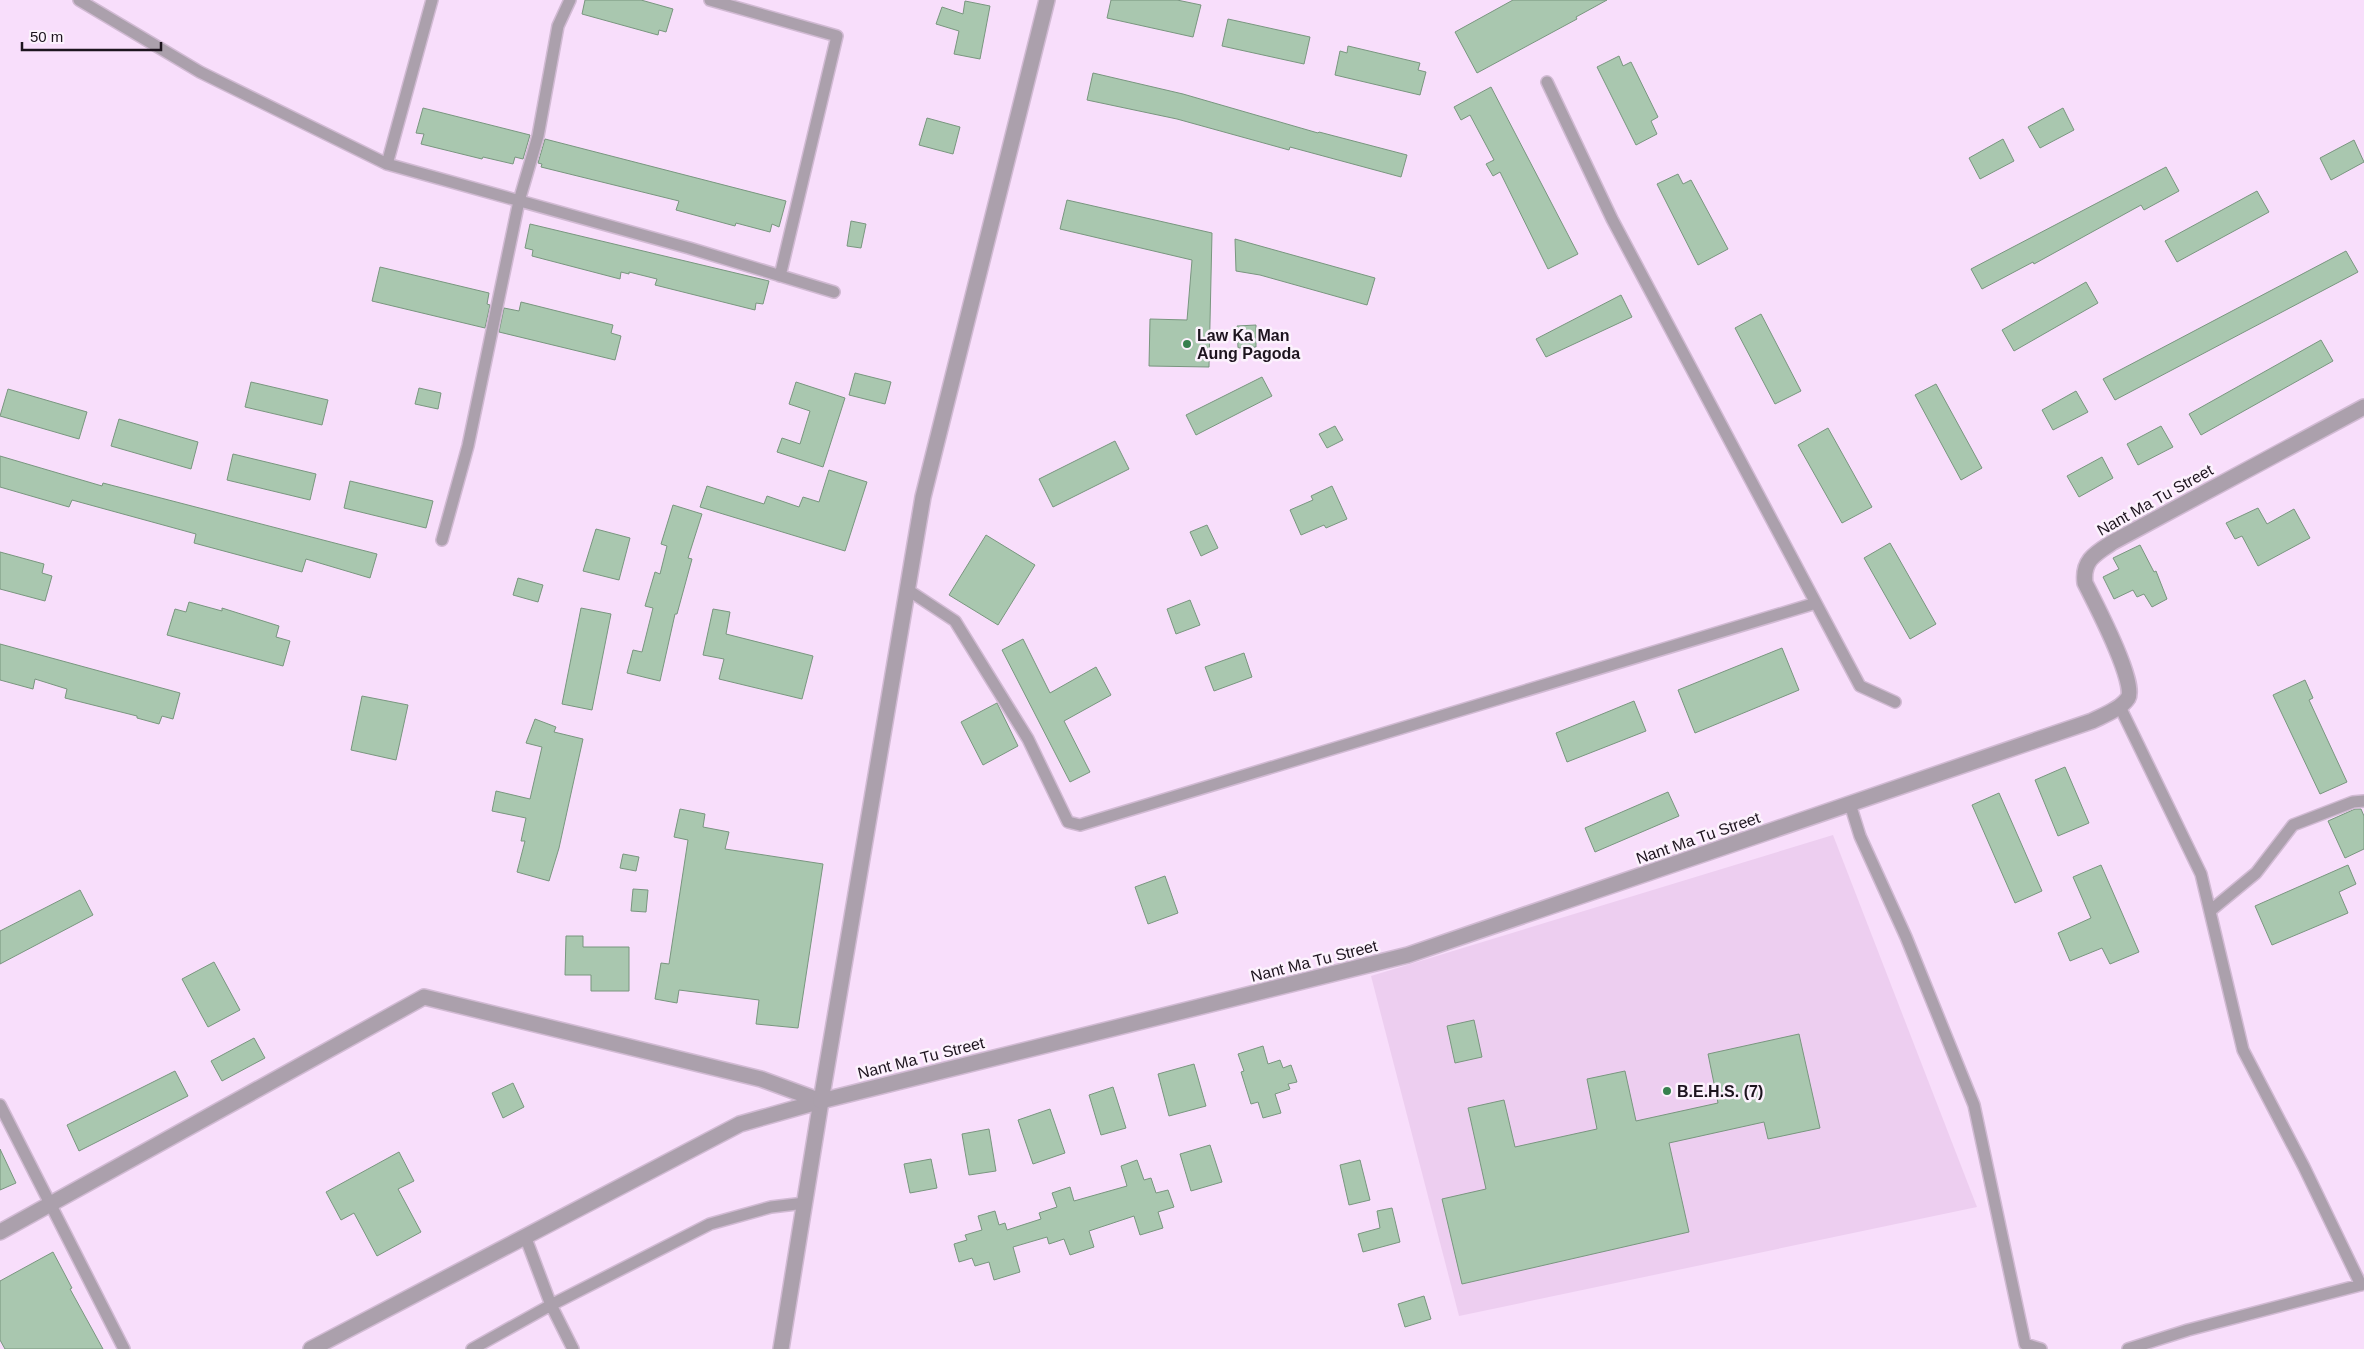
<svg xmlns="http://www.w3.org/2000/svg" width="2364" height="1349" font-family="Helvetica,sans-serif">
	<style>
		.built { fill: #edcef0 }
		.building { fill: #a9c7af; stroke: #79967f }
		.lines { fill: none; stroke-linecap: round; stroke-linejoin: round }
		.service-casing { stroke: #d1bad3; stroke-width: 14 }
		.minor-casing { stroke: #d1bad3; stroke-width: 18 }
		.tertiary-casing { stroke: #d1bad3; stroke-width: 18 }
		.service { stroke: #aba0ac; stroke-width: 11 }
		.minor { stroke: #aba0ac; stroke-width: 15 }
		.tertiary { stroke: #aba0ac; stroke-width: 15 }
		.poi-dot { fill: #36804e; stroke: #fcf2fd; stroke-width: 2 }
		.labels { text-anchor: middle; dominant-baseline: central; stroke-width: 5; stroke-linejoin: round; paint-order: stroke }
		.poi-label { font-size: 16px; font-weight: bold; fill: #1d141e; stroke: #fcf2fd; text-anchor: start }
		.street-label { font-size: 16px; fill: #1d141e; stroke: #fcf2fd }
	</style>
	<rect width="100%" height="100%" fill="#f8defb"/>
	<path class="built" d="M 1833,835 L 1977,1207 L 1459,1316 L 1371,976 Z"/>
	<path class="building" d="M 585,0 L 641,0 L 673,9 L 666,32 L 659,30 L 658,35 L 582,14 Z
		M 1111,0 L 1177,0 L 1201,5 L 1193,37 L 1107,18 Z
		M 1513,0 L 1607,0 L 1576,17 L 1577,19 L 1477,73 L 1455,32 Z
		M 965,1 L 990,6 L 980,59 L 954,54 L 959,31 L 936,24 L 942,7 L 963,14 Z
		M 1228,19 L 1310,37 L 1304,64 L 1222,46 Z
		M 1348,46 L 1420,63 L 1418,70 L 1426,72 L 1420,95 L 1335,75 L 1340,51 L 1347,53 Z
		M 1619,56 L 1623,66 L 1631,62 L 1658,117 L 1651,121 L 1657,134 L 1636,145 L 1597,67 Z
		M 1093,73 L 1183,94 L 1318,133 L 1319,132 L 1407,155 L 1401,177 L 1290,147 L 1289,150 L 1177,119 L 1087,100 Z
		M 1491,87 L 1578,254 L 1548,269 L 1500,172 L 1493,176 L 1486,164 L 1494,160 L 1470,115 L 1461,120 L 1454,107 Z
		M 423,108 L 530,135 L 523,159 L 515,157 L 513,164 L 483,157 L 482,159 L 421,144 L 424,134 L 416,133 Z
		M 2063,108 L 2074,130 L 2040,148 L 2028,127 Z
		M 927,118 L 960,127 L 953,154 L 919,145 Z
		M 545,139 L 786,201 L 779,227 L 772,224 L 770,232 L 736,223 L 735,226 L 676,210 L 679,201 L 541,167 L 542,164 L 538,163 Z
		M 2003,139 L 2014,161 L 1980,179 L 1969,158 Z
		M 2354,140 L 2364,162 L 2331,180 L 2320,158 Z
		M 2166,167 L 2179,191 L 2144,210 L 2141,205 L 2034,264 L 2033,262 L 1982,289 L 1971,269 Z
		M 1678,174 L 1683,184 L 1691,180 L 1728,249 L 1698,265 L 1657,184 Z
		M 2257,191 L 2269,212 L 2177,262 L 2165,241 Z
		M 1067,200 L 1212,233 L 1209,367 L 1149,366 L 1150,319 L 1187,320 L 1192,260 L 1060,229 Z
		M 851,221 L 866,224 L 861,248 L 847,246 Z
		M 530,224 L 769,281 L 763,304 L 756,303 L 755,310 L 655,285 L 657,279 L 629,272 L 629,274 L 621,272 L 620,279 L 532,256 L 533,250 L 525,248 Z
		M 1235,239 L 1375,278 L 1367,305 L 1260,275 L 1236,271 Z
		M 2346,251 L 2358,272 L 2115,400 L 2103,379 Z
		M 380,267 L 489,293 L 487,304 L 490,305 L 485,328 L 372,301 Z
		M 2086,282 L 2098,303 L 2014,351 L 2002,330 Z
		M 1621,295 L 1632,317 L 1546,357 L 1536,339 Z
		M 521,302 L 613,325 L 611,333 L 621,336 L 615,360 L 499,332 L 504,308 L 519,311 Z
		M 1761,314 L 1801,391 L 1775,404 L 1735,328 Z
		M 1256,325 L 1256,347 L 1238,348 L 1237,326 Z
		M 2321,340 L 2333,361 L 2201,435 L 2189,414 Z
		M 855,373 L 891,382 L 885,404 L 849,395 Z
		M 1262,377 L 1272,396 L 1196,435 L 1186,415 Z
		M 251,382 L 328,400 L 322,425 L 245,407 Z
		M 796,382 L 845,398 L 823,467 L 777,452 L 782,438 L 800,444 L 810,411 L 789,404 Z
		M 1936,384 L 1982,468 L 1961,480 L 1915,395 Z
		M 419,388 L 441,393 L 438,409 L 415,404 Z
		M 8,389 L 87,412 L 79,439 L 0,416 Z
		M 2076,391 L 2088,412 L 2053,430 L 2042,410 Z
		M 119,419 L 198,442 L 191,469 L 111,446 Z
		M 1335,426 L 1343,440 L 1327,448 L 1319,434 Z
		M 2161,426 L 2173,447 L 2138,465 L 2127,444 Z
		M 1828,428 L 1872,507 L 1842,523 L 1798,445 Z
		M 1115,441 L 1129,469 L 1053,507 L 1039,479 Z
		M 233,454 L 316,474 L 310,500 L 227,480 Z
		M 0,456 L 102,486 L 103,483 L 377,554 L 370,578 L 306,559 L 302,572 L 194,543 L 196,534 L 72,500 L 69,507 L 0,487 Z
		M 2102,457 L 2113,478 L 2079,497 L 2067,476 Z
		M 829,470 L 867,482 L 845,551 L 700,507 L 707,486 L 764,504 L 767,496 L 799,507 L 803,497 L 819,502 Z
		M 350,481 L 433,501 L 426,528 L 344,508 Z
		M 1332,486 L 1347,519 L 1326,528 L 1324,525 L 1301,535 L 1290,510 L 1313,500 L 1311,496 Z
		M 673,505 L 702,514 L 688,558 L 692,559 L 677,614 L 675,614 L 660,681 L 627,673 L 633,650 L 642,652 L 653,608 L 645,606 L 655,572 L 660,574 L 667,546 L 661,544 Z
		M 2258,508 L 2267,524 L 2294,509 L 2310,538 L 2258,566 L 2242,536 L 2235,539 L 2226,523 Z
		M 1207,525 L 1218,548 L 1201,556 L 1190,532 Z
		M 596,529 L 630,538 L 619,580 L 583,571 Z
		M 986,535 L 1035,565 L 998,625 L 949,595 Z
		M 1890,543 L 1936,624 L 1910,639 L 1864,558 Z
		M 2140,545 L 2154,572 L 2156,571 L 2167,599 L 2152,607 L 2144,594 L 2137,597 L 2133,590 L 2114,599 L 2103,577 L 2119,569 L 2113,558 Z
		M 0,552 L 44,564 L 42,573 L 52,576 L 45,601 L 0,589 Z
		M 518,578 L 543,585 L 538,602 L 513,595 Z
		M 1190,600 L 1200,625 L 1176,634 L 1167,609 Z
		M 189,602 L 222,611 L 222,608 L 279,626 L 276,637 L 290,641 L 283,666 L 167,635 L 175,609 L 186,612 Z
		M 581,608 L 611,614 L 592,710 L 562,704 Z
		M 713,609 L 730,612 L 726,634 L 813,656 L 802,699 L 719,679 L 724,659 L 703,655 Z
		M 1023,639 L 1050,693 L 1096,667 L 1111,695 L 1064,721 L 1090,772 L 1070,782 L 1002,650 Z
		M 0,644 L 180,693 L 173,719 L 162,716 L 159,724 L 137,718 L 137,716 L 65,698 L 67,689 L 35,679 L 33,689 L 0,680 Z
		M 1782,648 L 1799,690 L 1695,733 L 1678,690 Z
		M 1244,653 L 1252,677 L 1214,691 L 1205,667 Z
		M 2305,680 L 2313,698 L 2309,700 L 2347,782 L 2320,794 L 2273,695 Z
		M 362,696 L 408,705 L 396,760 L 351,750 Z
		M 1634,701 L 1646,731 L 1567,762 L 1556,733 Z
		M 997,703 L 1018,746 L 983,765 L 961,722 Z
		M 535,719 L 556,727 L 554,732 L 583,739 L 559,848 L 549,881 L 517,872 L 525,841 L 521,841 L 526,818 L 492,811 L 496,791 L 530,799 L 542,747 L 526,743 Z
		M 2065,767 L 2089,823 L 2058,836 L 2035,780 Z
		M 1668,792 L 1679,816 L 1595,852 L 1585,828 Z
		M 1999,793 L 2042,891 L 2015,903 L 1972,805 Z
		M 680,809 L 705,814 L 703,827 L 729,832 L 725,849 L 823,864 L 798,1028 L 756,1024 L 759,1000 L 679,990 L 677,1003 L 655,999 L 661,963 L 669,964 L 688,840 L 674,837 Z
		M 2355,809 L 2361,809 L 2364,816 L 2364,849 L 2345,858 L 2328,821 Z
		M 623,854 L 639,857 L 636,871 L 620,868 Z
		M 2101,865 L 2139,952 L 2110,964 L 2102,948 L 2070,961 L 2058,933 L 2091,918 L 2073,877 Z
		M 2348,865 L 2356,884 L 2339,892 L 2348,913 L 2272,945 L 2255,906 Z
		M 1165,876 L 1178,913 L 1148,924 L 1135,887 Z
		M 633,889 L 648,890 L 646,912 L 631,911 Z
		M 80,890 L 93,915 L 0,964 L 0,931 Z
		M 566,936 L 583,936 L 583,947 L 629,947 L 629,991 L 591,991 L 591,975 L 565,975 Z
		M 214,962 L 240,1010 L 208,1027 L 182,979 Z
		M 1474,1020 L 1482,1057 L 1455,1063 L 1447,1026 Z
		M 1799,1034 L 1820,1128 L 1768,1139 L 1764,1122 L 1669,1143 L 1689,1232 L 1462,1284 L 1442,1199 L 1486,1189 L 1468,1108 L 1504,1100 L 1515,1147 L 1597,1129 L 1587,1079 L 1625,1071 L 1636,1121 L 1718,1103 L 1708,1054 Z
		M 254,1038 L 265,1058 L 222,1081 L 211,1061 Z
		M 1263,1046 L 1268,1064 L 1280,1060 L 1283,1068 L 1291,1065 L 1297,1082 L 1288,1084 L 1290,1089 L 1275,1094 L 1281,1113 L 1263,1118 L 1258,1102 L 1251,1104 L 1241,1072 L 1244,1071 L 1238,1054 Z
		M 1194,1064 L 1206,1106 L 1169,1116 L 1158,1074 Z
		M 175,1071 L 188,1096 L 79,1151 L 67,1125 Z
		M 513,1083 L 524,1107 L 503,1118 L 492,1093 Z
		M 1113,1087 L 1126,1128 L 1101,1135 L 1089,1095 Z
		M 1050,1109 L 1065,1153 L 1033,1164 L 1018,1120 Z
		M 989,1129 L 996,1171 L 969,1175 L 962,1134 Z
		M 1210,1145 L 1222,1182 L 1191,1191 L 1180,1154 Z
		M 0,1149 L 16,1183 L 0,1190 Z
		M 399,1152 L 414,1181 L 398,1189 L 421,1232 L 377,1256 L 354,1213 L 341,1220 L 326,1192 Z
		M 931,1159 L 937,1188 L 910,1193 L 904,1164 Z
		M 1137,1160 L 1144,1180 L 1151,1178 L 1156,1193 L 1168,1190 L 1174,1207 L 1158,1212 L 1163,1228 L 1140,1235 L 1134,1216 L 1089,1231 L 1094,1247 L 1070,1255 L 1064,1239 L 1049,1244 L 1047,1237 L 1013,1247 L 1020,1272 L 994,1280 L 989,1262 L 975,1266 L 972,1258 L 959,1262 L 954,1244 L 967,1240 L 965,1235 L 982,1230 L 978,1216 L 995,1211 L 999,1225 L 1005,1223 L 1007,1230 L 1041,1219 L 1039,1213 L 1057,1207 L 1052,1193 L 1070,1187 L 1074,1201 L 1127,1186 L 1121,1166 Z
		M 1360,1160 L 1370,1200 L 1349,1205 L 1340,1165 Z
		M 1392,1208 L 1400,1242 L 1363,1252 L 1358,1234 L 1380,1228 L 1377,1211 Z
		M 53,1252 L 72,1288 L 70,1289 L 103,1349 L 5,1349 L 0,1340 L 0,1281 Z
		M 1424,1296 L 1431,1319 L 1405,1327 L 1398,1304 Z"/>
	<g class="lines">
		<defs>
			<path id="service" d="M 79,0 L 200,72 L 387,164 L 432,0
				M 710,0 L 837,36 L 780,276
				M 1547,82 L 1612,219 L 1860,686 L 1895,702
				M 387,164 L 689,248 L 834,292
				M 442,540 L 468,446 L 519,201 L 538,136 L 558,26 L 570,0
				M 908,590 L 955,621 L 1028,739 L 1068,822 L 1080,825 L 1816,603
				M 2120,707 L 2201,874 L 2243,1050 L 2304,1167 L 2361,1285
				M 1850,804 L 1860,836 L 1906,937 L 1974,1105 L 2025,1344 L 2041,1349
				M 2210,911 L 2256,873 L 2293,825 L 2353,802 L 2364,801
				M 0,1105 L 124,1349
				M 525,1236 L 551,1305 L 573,1349
				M 472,1349 L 551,1305 L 710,1224 L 771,1207 L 805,1203
				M 2128,1349 L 2188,1330 L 2364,1284"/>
			<path id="minor" d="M 0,1232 L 424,997 L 761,1079 L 821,1101
				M 311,1349 L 740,1124 L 821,1101
				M 781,1349 L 821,1101"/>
			<path id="tertiary" d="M 1047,0 L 923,497 L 821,1101 L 1408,955 L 2092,721 C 2104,715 2121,709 2128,698 C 2137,683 2094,601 2085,583 C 2082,560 2096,553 2113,542 L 2364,407"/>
		</defs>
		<use href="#service" class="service-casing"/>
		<use href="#minor" class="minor-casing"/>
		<use href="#tertiary" class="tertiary-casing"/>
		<use href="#service" class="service"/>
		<use href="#minor" class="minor"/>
		<use href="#tertiary" class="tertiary"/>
	</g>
	<g class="poi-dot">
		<circle cx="1187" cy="344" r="5"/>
		<circle cx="1667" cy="1091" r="5"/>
	</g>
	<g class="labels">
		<g class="poi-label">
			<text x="1197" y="335">Law Ka Man<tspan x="1197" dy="18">Aung Pagoda</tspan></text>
			<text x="1677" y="1091">B.E.H.S. (7)</text>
		</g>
		<g class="street-label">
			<text transform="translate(2155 500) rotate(-29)">Nant Ma Tu Street</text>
			<text transform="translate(1698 838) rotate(-19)">Nant Ma Tu Street</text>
			<text transform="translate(1314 961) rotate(-14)">Nant Ma Tu Street</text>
			<text transform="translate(921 1058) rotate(-14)">Nant Ma Tu Street</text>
		</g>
	</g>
	<path d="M22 42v8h139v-8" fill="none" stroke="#1d141e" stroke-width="2.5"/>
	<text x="30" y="42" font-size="15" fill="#1d141e" stroke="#fcf2fd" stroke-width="4" paint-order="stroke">50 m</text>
</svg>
